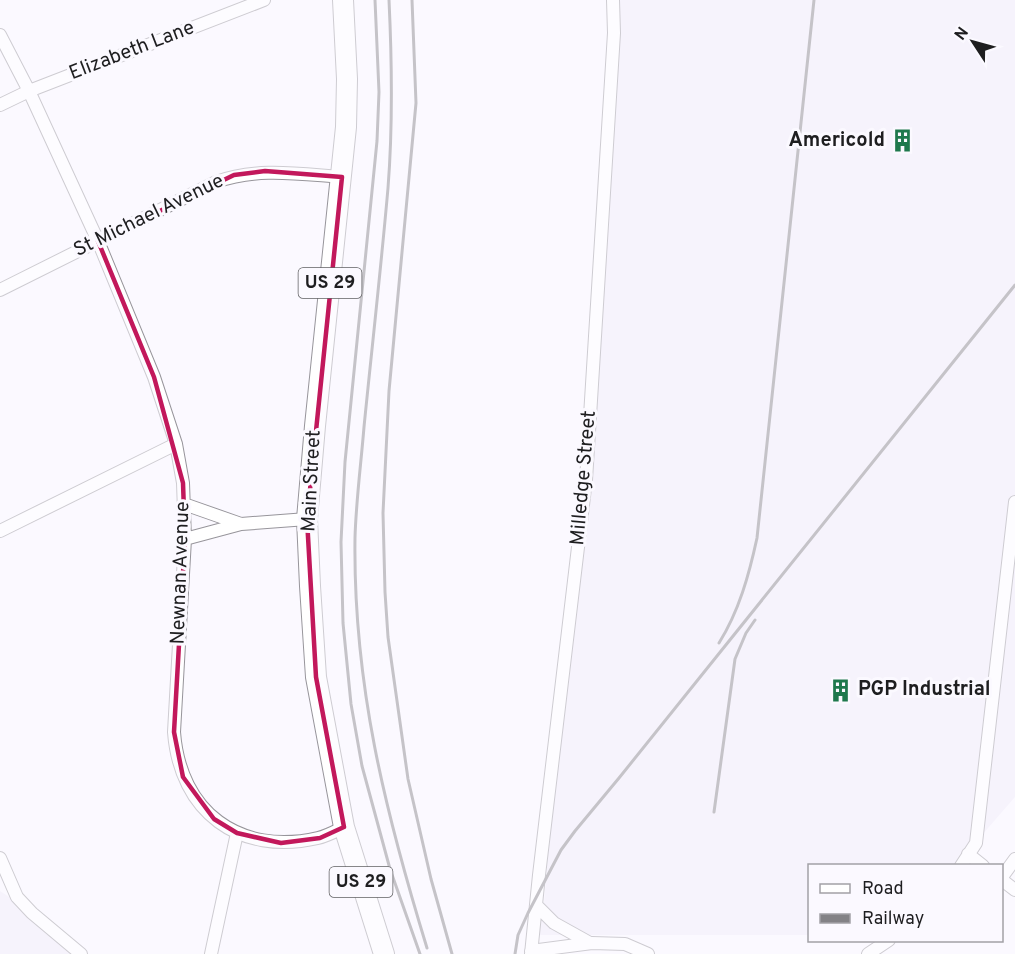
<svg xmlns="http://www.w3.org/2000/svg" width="1015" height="954" font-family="Overpass,sans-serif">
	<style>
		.built { fill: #f0ebf9 }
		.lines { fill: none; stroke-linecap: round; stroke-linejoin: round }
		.minor-casing { stroke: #97959b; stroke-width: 14 }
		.primary-casing { stroke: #97959b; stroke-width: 22 }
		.minor { stroke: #fff; stroke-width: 12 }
		.primary { stroke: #fff; stroke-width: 20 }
		.rail { stroke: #838286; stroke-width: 3 }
		.marked { fill: none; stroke: #c2185b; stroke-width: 4.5; stroke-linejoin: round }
		.labels { text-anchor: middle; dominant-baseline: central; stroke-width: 6; stroke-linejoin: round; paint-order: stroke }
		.shield { fill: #fbf9ff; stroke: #606063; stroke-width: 1.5 }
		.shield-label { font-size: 18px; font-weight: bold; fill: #1e1e20 }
		.street-label { font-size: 20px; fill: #1e1e20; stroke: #fbf9ff }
		.poi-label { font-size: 20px; font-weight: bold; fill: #1e1e20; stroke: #fbf9ff; text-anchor: end }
	</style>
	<rect width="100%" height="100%" fill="#fbf9ff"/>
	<path class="built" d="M 612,0 L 1015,0 L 1015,797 L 956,865 L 810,866 L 809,935 L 526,935 L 544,903 L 589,367 Z
		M 0,891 L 28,909 L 80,954 L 0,954 Z"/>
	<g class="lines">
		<defs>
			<path id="minor" d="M 0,35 L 29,91 L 98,241 L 154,377 L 176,444 L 183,483 L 185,539 L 174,732 C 180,812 239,856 318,838 C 327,836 336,831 344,827
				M 0,105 L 29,91 L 264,0
				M 0,290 L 216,182 C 257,167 299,174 342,177
				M 184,504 L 241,524
				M 0,531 L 176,444
				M 185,539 L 241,524 L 307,519
				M 968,854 L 983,866
				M 0,858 L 17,897 L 32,913 L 81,954
				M 961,866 L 976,843 L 1015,502
				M 1002,877 L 1015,859
				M 1002,880 L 1015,890
				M 536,905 L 554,923 L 590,943
				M 531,951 L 592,943 L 625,944 L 648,954
				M 211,954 L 237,833
				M 531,954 L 539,875 L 586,480 L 614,33 L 613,0
				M 868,954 L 889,940"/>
			<path id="primary" d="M 343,0 L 347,79 L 346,127 L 315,426 L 307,519 L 310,586 L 316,677 L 344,827 L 384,954"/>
		</defs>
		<use href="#minor" class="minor-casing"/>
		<use href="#primary" class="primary-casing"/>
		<use href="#minor" class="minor"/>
		<use href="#primary" class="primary"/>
		<path class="rail" d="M 375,0 L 379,92 L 377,141 L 345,462 L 341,542 L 343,623 L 351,704 L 362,766 L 390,869 L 420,954
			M 389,0 C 392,63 393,125 388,188 C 381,268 372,347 364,427 C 361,464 356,501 355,538 C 353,683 385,811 427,948
			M 412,0 L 416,103 L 389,391 L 383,513 L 385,592 L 388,637 L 408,779 L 431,879 L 452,954
			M 719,643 C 739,611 749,575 757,538 L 814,0
			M 714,812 L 735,659 L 746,633 L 755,620
			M 515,954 L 518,935 L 528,913 L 561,850 L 575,831 L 619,778 L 1015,285"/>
	</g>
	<path d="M0 0H1015V954H0ZM 265,171 L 342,177 L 307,519 L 316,677 L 344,827 L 320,838 L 281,843 L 237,833 L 214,819 L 183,777 L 174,732 L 185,539 L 183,483 L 154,377 L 98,241 L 234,175 Z" fill="#fbf9ff" fill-opacity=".55" fill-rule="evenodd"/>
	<path class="marked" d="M 265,171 L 342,177 L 307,519 L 316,677 L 344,827 L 320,838 L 281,843 L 237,833 L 214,819 L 183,777 L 174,732 L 185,539 L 183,483 L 154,377 L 98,241 L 234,175 Z"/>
	<defs>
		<symbol id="building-bare" viewBox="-9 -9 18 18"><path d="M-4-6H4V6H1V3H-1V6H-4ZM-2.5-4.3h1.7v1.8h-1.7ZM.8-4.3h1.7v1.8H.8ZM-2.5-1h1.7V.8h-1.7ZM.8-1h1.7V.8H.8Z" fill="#1e784c" stroke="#fbf9ff" stroke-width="2.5" paint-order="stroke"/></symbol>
	</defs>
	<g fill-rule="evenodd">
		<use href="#building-bare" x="886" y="124" width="33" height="33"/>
		<use href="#building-bare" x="824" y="674" width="33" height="33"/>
	</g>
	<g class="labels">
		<g class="shield">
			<rect x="298.5" y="268" width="63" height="30" rx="4.5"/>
			<rect x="329.5" y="867" width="63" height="30" rx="4.5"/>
		</g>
		<g class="shield-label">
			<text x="330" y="283">US 29</text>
			<text x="361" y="882">US 29</text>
		</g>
		<g class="street-label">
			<text transform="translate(132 51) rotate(-21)">Elizabeth Lane</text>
			<text transform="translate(149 216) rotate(-26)">St Michael Avenue</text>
			<text transform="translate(584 478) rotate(-85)">Milledge Street</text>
			<text transform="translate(312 481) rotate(-87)">Main Street</text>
			<text transform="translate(181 573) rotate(-88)">Newnan Avenue</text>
		</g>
		<g class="poi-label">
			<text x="885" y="141">Americold</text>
			<text x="858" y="690" text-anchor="start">PGP Industrial</text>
		</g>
	</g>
	<rect x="808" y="864" width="195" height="78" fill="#fbf9ff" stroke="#a3a1a6" stroke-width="1.5"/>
	<rect x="820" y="884" width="30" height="9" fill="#ffffff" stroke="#a3a1a6" stroke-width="1.5"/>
	<text x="862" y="894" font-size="18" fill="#1e1e20">Road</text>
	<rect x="820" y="914" width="30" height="9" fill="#838286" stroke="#a3a1a6" stroke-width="1.5"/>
	<text x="862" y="924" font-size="18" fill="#1e1e20">Railway</text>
	<g transform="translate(973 42) rotate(306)" stroke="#fbf9ff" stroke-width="4.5" paint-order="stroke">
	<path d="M0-4.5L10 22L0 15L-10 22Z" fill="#1e1e20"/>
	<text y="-9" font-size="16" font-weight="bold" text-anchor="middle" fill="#1e1e20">N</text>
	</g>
</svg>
